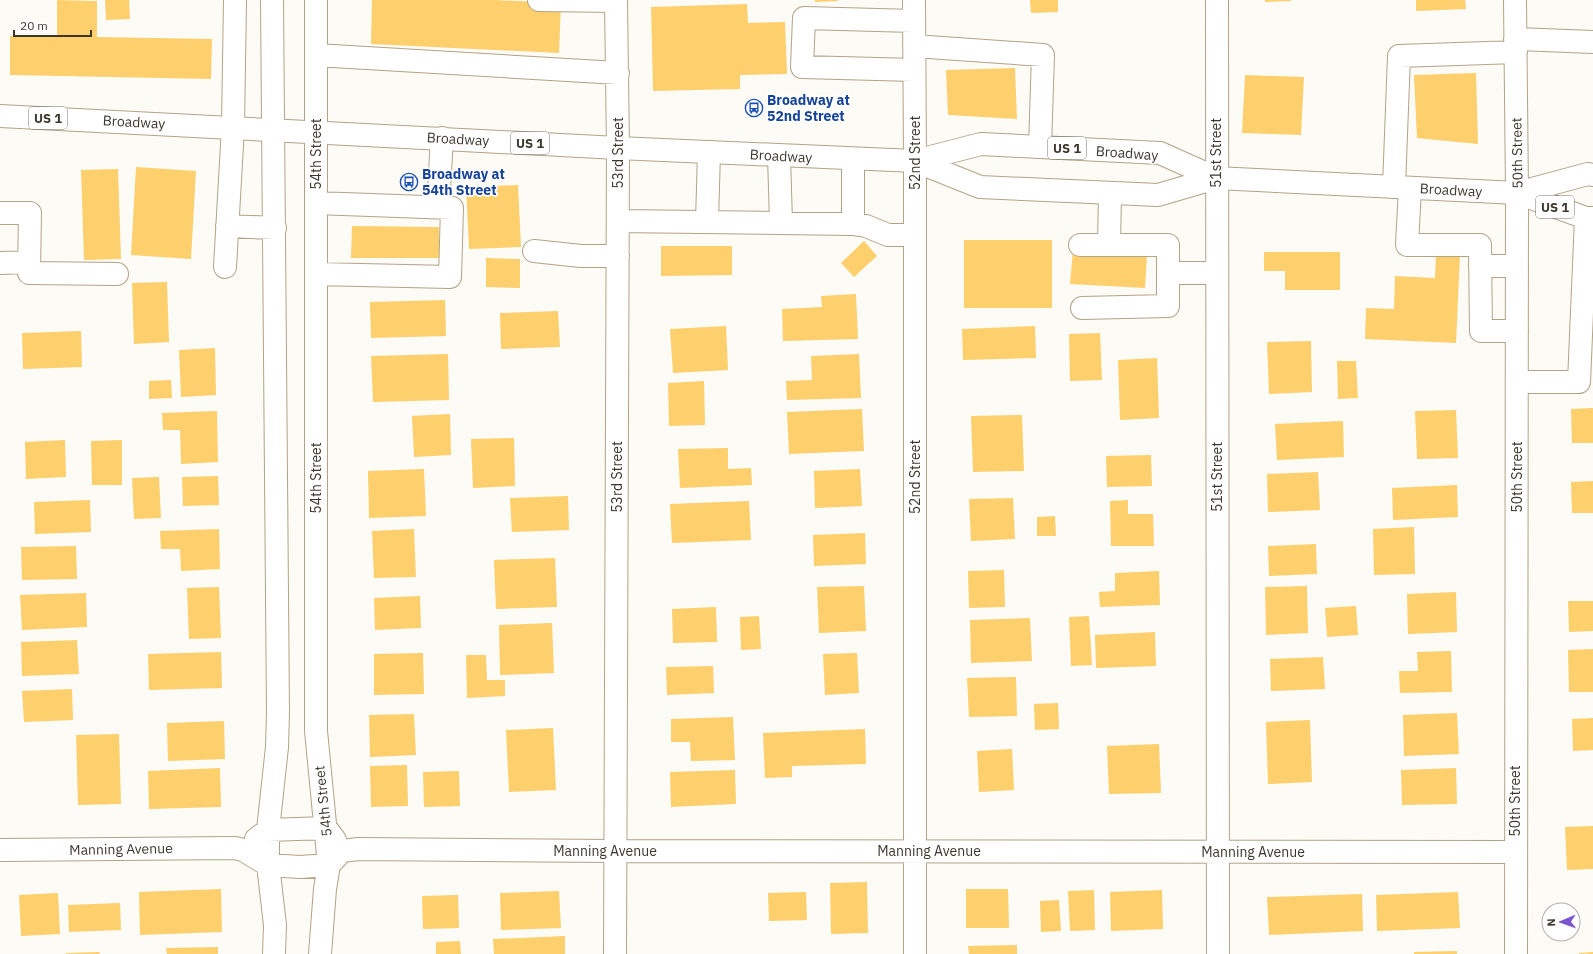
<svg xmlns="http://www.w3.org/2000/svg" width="1593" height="954" font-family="'IBM Plex Sans',sans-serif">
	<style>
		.building { fill: #fdcf6d }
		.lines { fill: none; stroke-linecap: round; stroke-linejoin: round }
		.minor-casing { stroke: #b1a387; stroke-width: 24 }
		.major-casing { stroke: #b1a387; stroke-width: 24 }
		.minor { stroke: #fff; stroke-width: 22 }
		.major { stroke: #fff; stroke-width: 22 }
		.labels { text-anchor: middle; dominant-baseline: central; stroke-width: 3.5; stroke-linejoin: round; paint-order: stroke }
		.shield { fill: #fff; stroke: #76736b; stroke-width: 1 }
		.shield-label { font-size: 13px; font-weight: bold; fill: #3c372b }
		.transit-label { font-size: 14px; font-weight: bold; fill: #164399; stroke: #fff; text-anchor: start }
		.street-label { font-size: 14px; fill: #3c372b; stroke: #fff }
	</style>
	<rect width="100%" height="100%" fill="#fdfbf5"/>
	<path class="building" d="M 57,0 L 97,1 L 97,37 L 212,39 L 211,79 L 10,75 L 10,36 L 57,37 Z
		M 105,0 L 129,0 L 130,19 L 106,20 Z
		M 372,0 L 495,0 L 561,3 L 559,53 L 371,44 Z
		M 815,0 L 838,0 L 838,1 L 815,2 Z
		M 1030,0 L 1058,0 L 1058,12 L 1031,13 Z
		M 1265,0 L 1291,0 L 1291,1 L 1265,2 Z
		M 1416,0 L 1465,0 L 1466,9 L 1416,11 Z
		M 747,4 L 748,23 L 785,22 L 787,74 L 740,75 L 740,89 L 653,91 L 651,7 Z
		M 1015,68 L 1017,119 L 948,115 L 946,70 Z
		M 1476,73 L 1478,144 L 1417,138 L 1414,75 Z
		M 1245,75 L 1304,77 L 1301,135 L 1242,133 Z
		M 136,167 L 196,171 L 191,259 L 131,255 Z
		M 118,169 L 121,259 L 84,260 L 81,170 Z
		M 518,185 L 521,247 L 469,249 L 466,187 Z
		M 352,226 L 439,227 L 439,258 L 351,258 Z
		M 964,240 L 1052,240 L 1052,308 L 964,308 Z
		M 864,241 L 877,256 L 854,277 L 841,263 Z
		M 661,246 L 732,246 L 732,275 L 661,276 Z
		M 1073,250 L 1147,255 L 1145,288 L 1070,284 Z
		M 1264,252 L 1340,252 L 1340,290 L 1285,290 L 1285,271 L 1264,271 Z
		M 1436,254 L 1460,255 L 1456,343 L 1365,339 L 1366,308 L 1394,309 L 1395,276 L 1435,278 Z
		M 486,258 L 520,259 L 520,288 L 486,287 Z
		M 167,282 L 169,342 L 134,344 L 132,283 Z
		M 856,294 L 858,339 L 783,341 L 782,309 L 822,307 L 821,296 Z
		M 445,300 L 446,336 L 371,338 L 370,302 Z
		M 558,311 L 560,347 L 501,349 L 500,313 Z
		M 726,326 L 728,370 L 673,373 L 670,329 Z
		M 1035,326 L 1036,358 L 963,360 L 962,329 Z
		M 81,331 L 82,367 L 23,369 L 22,333 Z
		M 1100,333 L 1102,380 L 1070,381 L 1069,334 Z
		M 1311,341 L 1312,392 L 1269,394 L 1267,342 Z
		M 215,348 L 216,395 L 181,397 L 179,350 Z
		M 448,354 L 449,400 L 373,402 L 371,356 Z
		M 859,354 L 861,398 L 787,400 L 786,381 L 812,380 L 811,356 Z
		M 1157,358 L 1159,418 L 1120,420 L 1118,360 Z
		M 1337,361 L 1356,361 L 1358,398 L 1338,399 Z
		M 171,380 L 172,398 L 149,399 L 149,381 Z
		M 704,381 L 705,425 L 669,426 L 668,383 Z
		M 1593,408 L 1593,443 L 1572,443 L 1571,409 Z
		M 862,409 L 864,451 L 789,454 L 787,412 Z
		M 1456,410 L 1458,458 L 1417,459 L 1415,411 Z
		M 217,411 L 218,462 L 181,464 L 180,430 L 163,430 L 162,413 Z
		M 450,414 L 451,455 L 414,457 L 412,416 Z
		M 1022,415 L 1024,471 L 973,472 L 971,416 Z
		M 1343,421 L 1344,457 L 1277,460 L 1275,424 Z
		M 514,438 L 515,486 L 473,488 L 471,439 Z
		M 65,440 L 66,477 L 26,479 L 25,442 Z
		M 122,440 L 122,485 L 92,485 L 91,441 Z
		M 728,448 L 728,469 L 751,468 L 752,485 L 680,488 L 678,449 Z
		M 1151,455 L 1152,486 L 1107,487 L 1106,456 Z
		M 424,469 L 426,516 L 369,518 L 368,471 Z
		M 860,469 L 862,506 L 815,508 L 814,471 Z
		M 1318,472 L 1320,510 L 1268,512 L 1267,474 Z
		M 218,476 L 219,505 L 183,506 L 182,477 Z
		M 159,477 L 161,518 L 134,519 L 132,478 Z
		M 1593,481 L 1593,513 L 1572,513 L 1571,482 Z
		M 1457,485 L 1458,517 L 1393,520 L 1392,488 Z
		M 568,496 L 569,530 L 512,532 L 510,498 Z
		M 1013,498 L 1015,539 L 971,541 L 969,499 Z
		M 90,500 L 91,532 L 35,534 L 34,502 Z
		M 1128,500 L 1128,514 L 1153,514 L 1154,546 L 1111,546 L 1110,501 Z
		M 749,501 L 751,540 L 672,543 L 670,504 Z
		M 1055,516 L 1056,536 L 1037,536 L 1037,517 Z
		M 1414,527 L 1415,574 L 1374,575 L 1373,529 Z
		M 219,529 L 220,569 L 181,571 L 180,549 L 161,549 L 160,531 Z
		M 414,529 L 416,577 L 374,578 L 372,531 Z
		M 865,533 L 866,564 L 814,566 L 813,535 Z
		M 1316,544 L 1317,574 L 1269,576 L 1268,546 Z
		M 76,546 L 77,579 L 22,580 L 21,547 Z
		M 555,558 L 557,607 L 496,609 L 494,560 Z
		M 1004,570 L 1005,607 L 969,608 L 968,571 Z
		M 1159,571 L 1160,605 L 1100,607 L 1099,592 L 1115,591 L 1115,573 Z
		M 864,586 L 866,631 L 819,633 L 817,587 Z
		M 1307,586 L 1308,633 L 1266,635 L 1265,587 Z
		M 219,587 L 221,638 L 189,639 L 187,588 Z
		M 1456,592 L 1457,632 L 1408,634 L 1407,594 Z
		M 86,593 L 87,627 L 22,630 L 20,595 Z
		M 420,596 L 421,628 L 375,630 L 374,598 Z
		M 1568,601 L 1593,601 L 1593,631 L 1569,632 Z
		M 1356,606 L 1358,635 L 1327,637 L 1325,608 Z
		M 716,607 L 717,642 L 673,643 L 672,609 Z
		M 759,616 L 761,649 L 741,650 L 740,617 Z
		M 1089,616 L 1092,665 L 1071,666 L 1069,617 Z
		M 1030,618 L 1032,661 L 971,663 L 970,620 Z
		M 552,623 L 554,673 L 500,675 L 499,625 Z
		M 1155,632 L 1156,666 L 1096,668 L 1095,635 Z
		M 77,640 L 79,674 L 22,676 L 21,642 Z
		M 1593,649 L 1593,692 L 1569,692 L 1568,650 Z
		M 1451,651 L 1452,692 L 1400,693 L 1399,671 L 1418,671 L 1417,652 Z
		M 221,652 L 222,688 L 149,690 L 148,654 Z
		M 423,653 L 424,694 L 374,695 L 374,654 Z
		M 857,653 L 859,693 L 825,695 L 823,654 Z
		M 466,655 L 486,655 L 487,680 L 505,680 L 505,696 L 467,698 Z
		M 1323,657 L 1325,689 L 1271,691 L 1270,659 Z
		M 713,666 L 714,693 L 667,695 L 666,667 Z
		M 1016,677 L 1017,716 L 969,717 L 967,678 Z
		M 72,689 L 73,720 L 24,722 L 22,691 Z
		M 1058,703 L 1059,729 L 1035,730 L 1034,704 Z
		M 1457,713 L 1459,754 L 1404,756 L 1403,715 Z
		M 414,714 L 416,755 L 370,757 L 369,715 Z
		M 733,717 L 735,760 L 691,761 L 690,742 L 671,742 L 671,719 Z
		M 1593,718 L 1593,750 L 1573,751 L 1572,719 Z
		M 1310,720 L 1312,782 L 1268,784 L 1266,722 Z
		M 224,721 L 225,759 L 168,761 L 167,723 Z
		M 553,728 L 556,790 L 509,792 L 506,730 Z
		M 865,729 L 866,764 L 792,766 L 792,777 L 765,778 L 763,733 Z
		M 119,734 L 121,804 L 78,805 L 76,735 Z
		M 1159,744 L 1161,793 L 1109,794 L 1107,746 Z
		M 1012,749 L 1014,790 L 979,792 L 977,751 Z
		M 407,765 L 408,806 L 371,807 L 370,766 Z
		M 220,768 L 221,807 L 149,809 L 148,771 Z
		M 1456,768 L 1457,804 L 1402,805 L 1401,770 Z
		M 735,770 L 736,804 L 671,807 L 670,772 Z
		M 459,771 L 460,806 L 424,807 L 423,772 Z
		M 1593,826 L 1593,869 L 1567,870 L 1565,827 Z
		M 867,882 L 868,933 L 831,934 L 830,883 Z
		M 221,889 L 222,932 L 140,935 L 139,892 Z
		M 966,889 L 1008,889 L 1009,928 L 966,928 Z
		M 1094,890 L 1095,930 L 1070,931 L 1068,891 Z
		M 1162,890 L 1163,929 L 1111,931 L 1110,892 Z
		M 559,891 L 561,928 L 501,930 L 500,893 Z
		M 806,892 L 807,920 L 769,921 L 768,893 Z
		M 1458,892 L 1460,928 L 1377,931 L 1376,895 Z
		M 58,893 L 60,934 L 21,936 L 19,895 Z
		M 1362,894 L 1363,931 L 1269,935 L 1267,897 Z
		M 458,895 L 459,928 L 423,929 L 422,896 Z
		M 1059,900 L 1061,931 L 1041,932 L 1040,901 Z
		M 120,903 L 121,930 L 69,932 L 68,905 Z
		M 565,936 L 565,954 L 494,954 L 493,939 Z
		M 460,941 L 461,954 L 436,954 L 436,942 Z
		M 1017,945 L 1017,954 L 969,954 L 968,946 Z
		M 218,947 L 218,954 L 167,954 L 166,948 Z
		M 1457,951 L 1457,954 L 1414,954 L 1414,952 Z
		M 99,952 L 100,954 L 66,954 L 66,953 Z
		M 1593,952 L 1593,954 L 1579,954 L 1579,953 Z"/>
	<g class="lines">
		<defs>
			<path id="minor" d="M 272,0 L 278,713 L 277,747 L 268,830 L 268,865 L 275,925 L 274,954
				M 316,0 L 316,731 L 329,865 L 325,889 L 320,954
				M 539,0 L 616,1
				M 914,0 L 915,161 L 915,954
				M 1217,0 L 1218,954
				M 1515,0 L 1517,193 L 1516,954
				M 914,21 L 804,18 L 802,67 L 914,70
				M 1515,39 L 1593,42
				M 914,46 L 1043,55 L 1040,147
				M 316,55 L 618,73
				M 779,156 L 781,222
				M 1394,187 L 1399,56 L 1516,52
				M 1410,188 L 1407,245 L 1480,245 L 1481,331 L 1517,331
				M 438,207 L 442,138
				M 0,213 L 30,213 L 29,273 L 117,274
				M 618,221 L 853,224 L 866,226 L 888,235 L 915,235
				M 707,222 L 709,152
				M 853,224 L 853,159
				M 227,226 L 275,228
				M 1080,245 L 1168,245 L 1168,306 L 1082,308
				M 1109,245 L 1110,193
				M 534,251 L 581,256 L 618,256
				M 0,263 L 29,262
				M 1480,266 L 1517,266
				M 225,267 L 233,127 L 235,0
				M 1168,273 L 1216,273
				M 316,274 L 450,277 L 452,208 L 316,203
				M 1517,382 L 1579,382 L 1586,218
				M 256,839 L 268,830 L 326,828 L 335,840
				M 0,850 L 235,848 L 243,850 L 268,865 L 300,867 L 329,865 L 342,851 L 358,849 L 614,851 L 1515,852
				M 615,954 L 618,148 L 616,0"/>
			<path id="major" d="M 0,116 L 618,148 L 915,161 L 981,144 L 1040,147 L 1160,153 L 1216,178
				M 915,161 L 980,187 L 1158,195 L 1216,178 L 1517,193 L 1588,174 L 1593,175
				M 1517,193 L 1586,218 L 1593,218"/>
		</defs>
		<use href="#minor" class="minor-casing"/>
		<use href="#major" class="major-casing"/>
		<use href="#minor" class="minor"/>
		<use href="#major" class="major"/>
	</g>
	<defs>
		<symbol id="bus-ring" viewBox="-11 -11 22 22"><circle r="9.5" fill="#fff" stroke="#1a4fb4" stroke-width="1.5"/><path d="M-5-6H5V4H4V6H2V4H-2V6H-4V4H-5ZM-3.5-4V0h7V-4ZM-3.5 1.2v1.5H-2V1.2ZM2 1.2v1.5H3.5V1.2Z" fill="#1a4fb4"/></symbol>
	</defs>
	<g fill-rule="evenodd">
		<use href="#bus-ring" x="744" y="98" width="20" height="20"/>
		<use href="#bus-ring" x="399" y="172" width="20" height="20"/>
	</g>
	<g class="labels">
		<g class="shield">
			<rect x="29" y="107" width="38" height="22" rx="3"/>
			<rect x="511" y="132" width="38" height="22" rx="3"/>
			<rect x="1048" y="137" width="38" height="22" rx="3"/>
			<rect x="1536" y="196" width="38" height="22" rx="3"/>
		</g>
		<g class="shield-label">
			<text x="48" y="118">US 1</text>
			<text x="530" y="143">US 1</text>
			<text x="1067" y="148">US 1</text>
			<text x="1555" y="207">US 1</text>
		</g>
		<g class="transit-label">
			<text x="767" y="100">Broadway at<tspan x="767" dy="16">52nd Street</tspan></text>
			<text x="422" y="174">Broadway at<tspan x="422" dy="16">54th Street</tspan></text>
		</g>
		<g class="street-label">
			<text transform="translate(134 122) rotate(3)">Broadway</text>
			<text transform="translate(458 139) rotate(3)">Broadway</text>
			<text transform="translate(618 153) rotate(-90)">53rd Street</text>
			<text transform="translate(915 153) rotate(-90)">52nd Street</text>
			<text transform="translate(1127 153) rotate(4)">Broadway</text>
			<text transform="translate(1216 153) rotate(-90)">51st Street</text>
			<text transform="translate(1517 153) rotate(-91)">50th Street</text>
			<text transform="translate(316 154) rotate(-90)">54th Street</text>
			<text transform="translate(781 156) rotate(3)">Broadway</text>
			<text transform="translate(1451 190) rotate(3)">Broadway</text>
			<text transform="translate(617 477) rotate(-90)">53rd Street</text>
			<text transform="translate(915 477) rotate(-90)">52nd Street</text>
			<text transform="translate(1217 477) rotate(-90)">51st Street</text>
			<text transform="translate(1517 477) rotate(-90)">50th Street</text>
			<text transform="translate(316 478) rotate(-90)">54th Street</text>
			<text transform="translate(323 801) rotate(-96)">54th Street</text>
			<text transform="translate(1515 801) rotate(-90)">50th Street</text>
			<text transform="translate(121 849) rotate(-1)">Manning Avenue</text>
			<text x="605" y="851">Manning Avenue</text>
			<text x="929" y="851">Manning Avenue</text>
			<text x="1253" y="852">Manning Avenue</text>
		</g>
	</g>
	<g transform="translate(1561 922) rotate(268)"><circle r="19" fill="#ffffff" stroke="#b1afaa"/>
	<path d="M0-3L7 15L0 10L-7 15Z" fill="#7c54ce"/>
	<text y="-6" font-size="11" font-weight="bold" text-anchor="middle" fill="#3c372b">N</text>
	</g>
	<path d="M14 30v6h77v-6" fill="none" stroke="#3c372b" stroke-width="2"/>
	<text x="20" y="30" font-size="12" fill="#3c372b" stroke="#ffffff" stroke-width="3" paint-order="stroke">20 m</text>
</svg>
